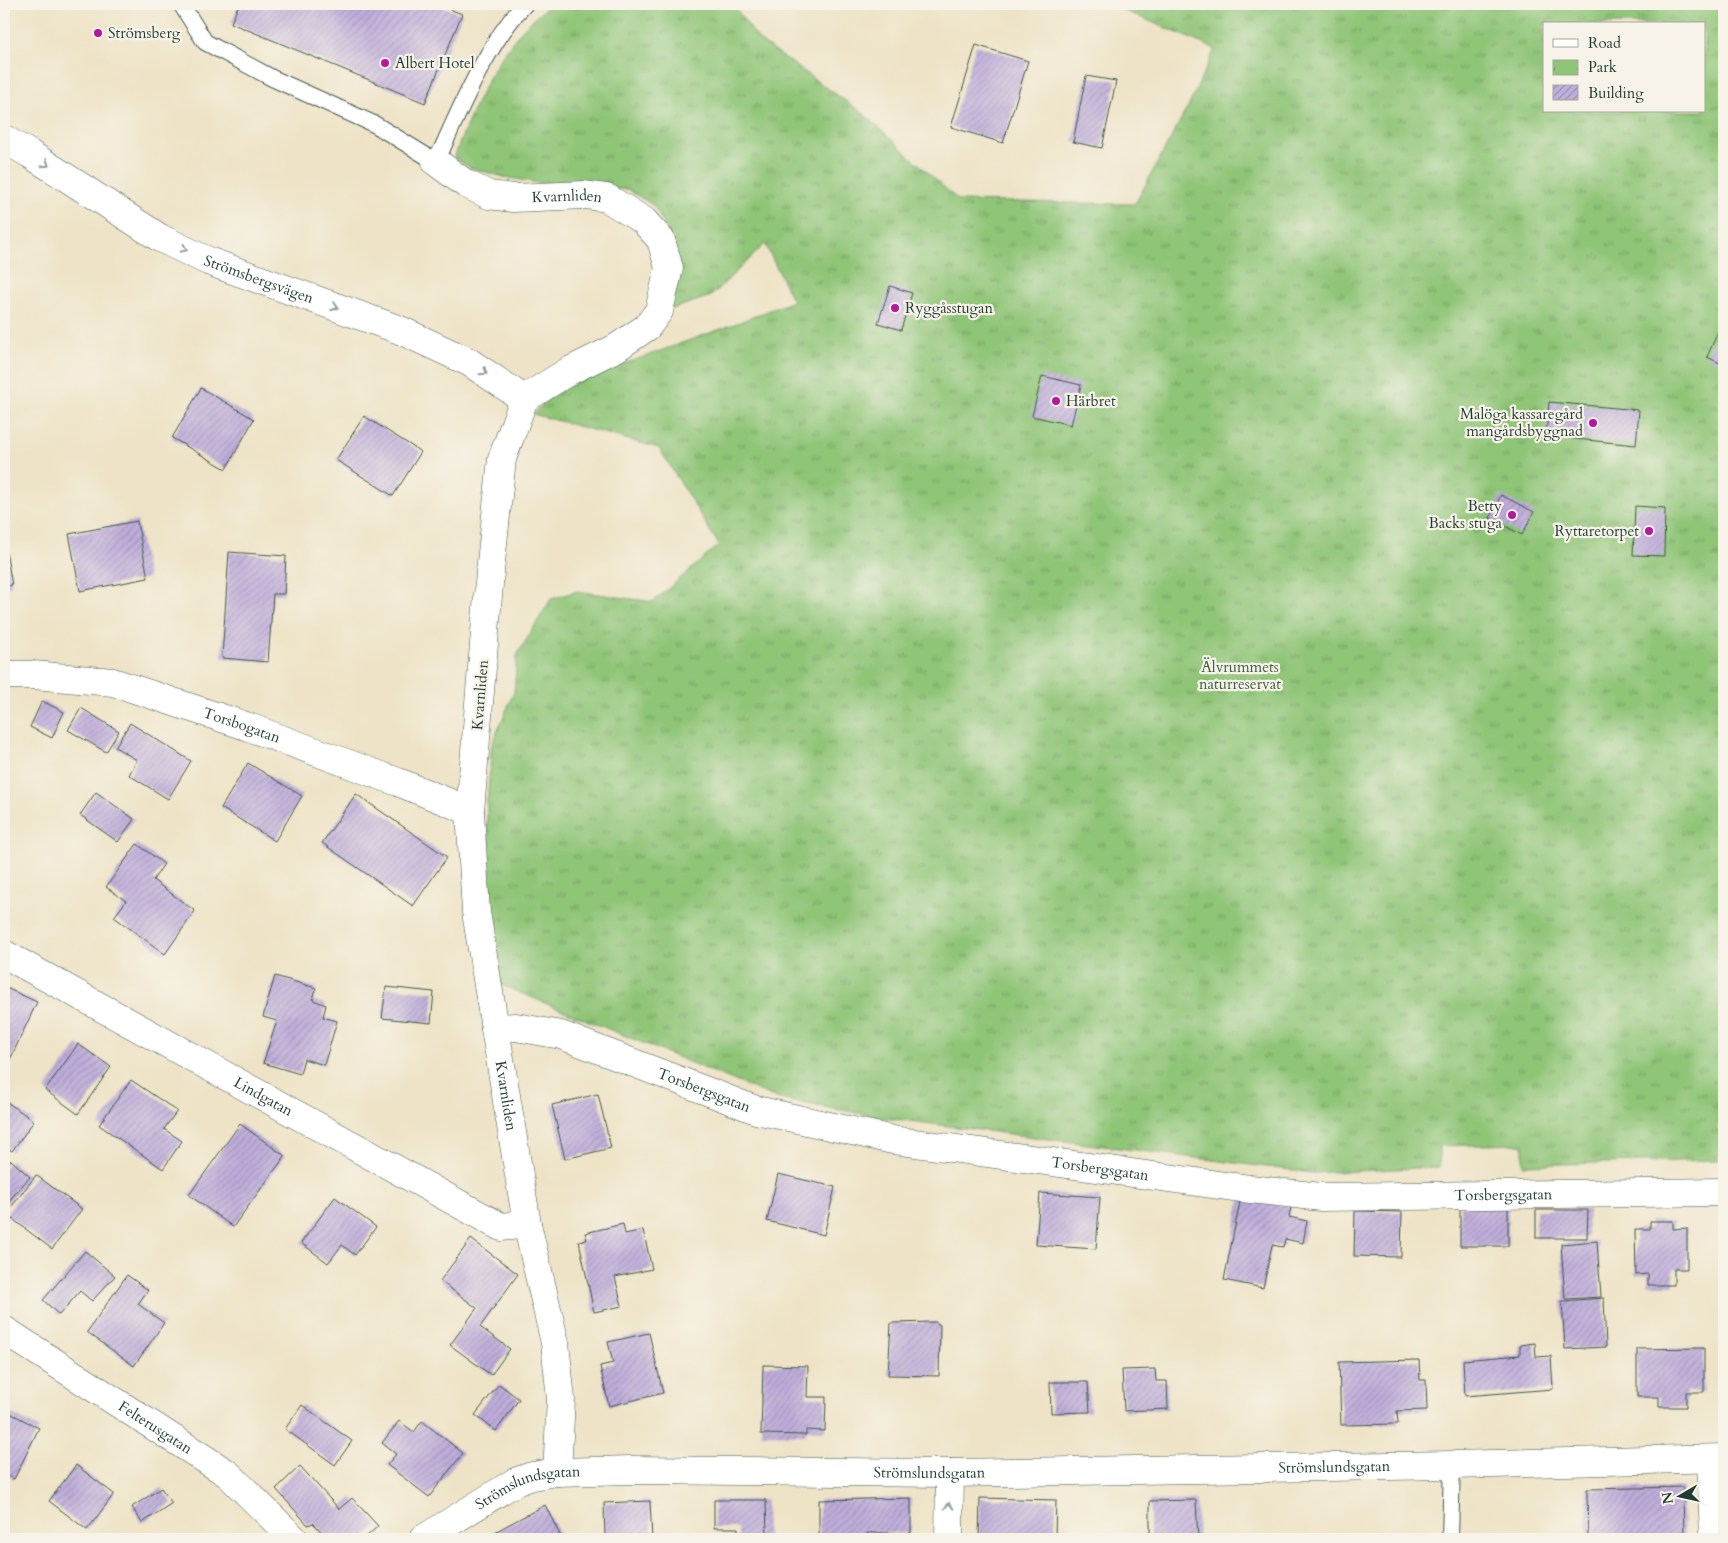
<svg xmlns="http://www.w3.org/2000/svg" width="1728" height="1543" font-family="Cardo,serif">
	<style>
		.park { fill: url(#park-tufts); stroke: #578156; fill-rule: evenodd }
		.building { fill: url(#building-hatch) }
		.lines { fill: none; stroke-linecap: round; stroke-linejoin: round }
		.lane-casing { stroke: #3e564a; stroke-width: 18 }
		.street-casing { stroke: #3e564a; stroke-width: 29 }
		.lane { stroke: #fff; stroke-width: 16 }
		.street { stroke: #fff; stroke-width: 28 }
		.oneway { stroke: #8f9e9a }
		.poi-dot { fill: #b5179e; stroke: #f7f3e8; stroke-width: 2 }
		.labels { text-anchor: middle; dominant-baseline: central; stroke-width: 4.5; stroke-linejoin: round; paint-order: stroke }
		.poi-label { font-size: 15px; fill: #1f3d34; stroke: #f7f3e8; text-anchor: start }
		.street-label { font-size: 15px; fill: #1f3d34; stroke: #f7f3e8 }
		.park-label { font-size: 15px; fill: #3b5f45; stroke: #f7f3e8 }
	</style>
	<defs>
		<pattern id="park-tufts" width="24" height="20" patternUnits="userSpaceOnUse" patternTransform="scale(1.25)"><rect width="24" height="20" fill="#8fc577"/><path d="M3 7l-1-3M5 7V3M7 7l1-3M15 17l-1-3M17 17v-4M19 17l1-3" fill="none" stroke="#74a162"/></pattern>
		<pattern id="building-hatch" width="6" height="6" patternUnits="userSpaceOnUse" patternTransform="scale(1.25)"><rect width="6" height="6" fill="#c0aedc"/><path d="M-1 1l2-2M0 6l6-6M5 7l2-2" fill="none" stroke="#9b8fb3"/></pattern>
	</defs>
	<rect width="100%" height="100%" fill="#f7f3e8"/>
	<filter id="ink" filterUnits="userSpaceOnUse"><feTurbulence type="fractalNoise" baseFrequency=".02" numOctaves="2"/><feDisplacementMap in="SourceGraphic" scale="10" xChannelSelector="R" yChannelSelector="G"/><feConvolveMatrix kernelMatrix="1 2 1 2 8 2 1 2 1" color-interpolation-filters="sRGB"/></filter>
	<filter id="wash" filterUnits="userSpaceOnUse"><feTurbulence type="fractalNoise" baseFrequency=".0096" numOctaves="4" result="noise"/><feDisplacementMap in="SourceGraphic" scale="20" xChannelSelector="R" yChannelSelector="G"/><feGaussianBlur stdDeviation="1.12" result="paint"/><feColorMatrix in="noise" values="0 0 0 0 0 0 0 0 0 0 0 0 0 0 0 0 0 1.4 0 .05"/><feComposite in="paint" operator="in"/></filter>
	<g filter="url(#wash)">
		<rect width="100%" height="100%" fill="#eee3c6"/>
		<path class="park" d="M 553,4 L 732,4 L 759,40 L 864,114 L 959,201 L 1135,204 L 1191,101 L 1215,49 L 1109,4 L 1613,4 L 1620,5 L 1628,4 L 1724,4 L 1724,1101 L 1718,1105 L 1719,1160 L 1523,1165 L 1523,1144 L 1439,1146 L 1439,1167 L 1313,1173 L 886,1118 L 779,1099 L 494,982 L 483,886 L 487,844 L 487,802 L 492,744 L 514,692 L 517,655 L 551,599 L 577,591 L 653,602 L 719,545 L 659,448 L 533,414 L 547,400 L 564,389 L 591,376 L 737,323 L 793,301 L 765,244 L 711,296 L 666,311 L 668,231 L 653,205 L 627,189 L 593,190 L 556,186 L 504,177 L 471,168 L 454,158 C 473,106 504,33 553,4 ZM 1544,24 L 1704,24 L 1704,111 L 1544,111 Z"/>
		<g id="blocks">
			<path class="building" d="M 239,4 L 437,4 L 462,14 L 425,103 L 231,23 Z
				M 976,45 L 1028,61 L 1003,143 L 951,127 Z
				M 1086,76 L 1116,81 L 1102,148 L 1073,142 Z
				M 890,286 L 912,293 L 901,330 L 878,323 Z
				M 1724,318 L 1724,365 L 1707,357 Z
				M 1042,376 L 1081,385 L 1071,425 L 1032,416 Z
				M 201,388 L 254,419 L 226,469 L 172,438 Z
				M 1549,402 L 1639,410 L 1636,445 L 1546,436 Z
				M 364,416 L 421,452 L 393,496 L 336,460 Z
				M 1501,495 L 1534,512 L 1522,535 L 1490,518 Z
				M 1635,506 L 1665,508 L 1664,556 L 1633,555 Z
				M 137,521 L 148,578 L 80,591 L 69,534 Z
				M 4,540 L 12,585 L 4,587 Z
				M 229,552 L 286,556 L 284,594 L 273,594 L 268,662 L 222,658 Z
				M 42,701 L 64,712 L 52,738 L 30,727 Z
				M 81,708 L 119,731 L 106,752 L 68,730 Z
				M 130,723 L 191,761 L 168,799 L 129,775 L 137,760 L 115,747 Z
				M 248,763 L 302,796 L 275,841 L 221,808 Z
				M 96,792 L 134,819 L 118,842 L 80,815 Z
				M 356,794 L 447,857 L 413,906 L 322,843 Z
				M 137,844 L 164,864 L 153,880 L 195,911 L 165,954 L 114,917 L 126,901 L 106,887 Z
				M 275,976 L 316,988 L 313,1000 L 326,1005 L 323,1017 L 337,1021 L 324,1065 L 304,1059 L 300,1074 L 263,1063 L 277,1021 L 263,1017 Z
				M 4,987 L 37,1002 L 7,1066 L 4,1065 Z
				M 386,987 L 434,992 L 431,1023 L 382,1018 Z
				M 78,1044 L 111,1067 L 78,1114 L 45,1090 Z
				M 131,1080 L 177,1111 L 164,1129 L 182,1141 L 163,1169 L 99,1125 Z
				M 598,1094 L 611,1148 L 565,1159 L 552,1105 Z
				M 4,1100 L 34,1121 L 12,1151 L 4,1146 Z
				M 240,1124 L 285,1156 L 233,1227 L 189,1195 Z
				M 11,1160 L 30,1177 L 4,1206 L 4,1168 Z
				M 778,1174 L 835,1187 L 824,1235 L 767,1221 Z
				M 36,1175 L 82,1209 L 52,1249 L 6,1214 Z
				M 1040,1193 L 1100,1197 L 1096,1249 L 1036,1245 Z
				M 335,1197 L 376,1227 L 355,1255 L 342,1245 L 328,1263 L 301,1243 Z
				M 1241,1197 L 1291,1207 L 1289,1217 L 1307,1221 L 1303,1243 L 1285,1239 L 1283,1247 L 1272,1245 L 1263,1288 L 1224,1280 Z
				M 1460,1206 L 1508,1206 L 1508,1246 L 1460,1246 Z
				M 1536,1210 L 1588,1210 L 1587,1238 L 1536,1238 Z
				M 1355,1211 L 1402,1212 L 1401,1257 L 1354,1256 Z
				M 1650,1221 L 1673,1221 L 1673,1229 L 1687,1228 L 1687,1269 L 1674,1269 L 1674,1285 L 1648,1285 L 1648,1274 L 1636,1275 L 1635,1229 L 1650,1229 Z
				M 623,1224 L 625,1234 L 643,1230 L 652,1269 L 615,1277 L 622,1306 L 594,1312 L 579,1241 L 587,1240 L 585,1233 Z
				M 471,1239 L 518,1274 L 480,1327 L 510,1349 L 491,1375 L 450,1345 L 477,1308 L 440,1281 Z
				M 1597,1241 L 1601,1297 L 1565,1299 L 1561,1244 Z
				M 85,1251 L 115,1276 L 92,1301 L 80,1291 L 59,1315 L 43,1300 Z
				M 127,1275 L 148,1290 L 138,1304 L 164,1323 L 134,1366 L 87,1332 Z
				M 1604,1298 L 1606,1347 L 1565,1349 L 1562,1301 Z
				M 935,1322 L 940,1325 L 939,1376 L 888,1375 L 891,1323 Z
				M 649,1333 L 663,1393 L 609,1406 L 600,1366 L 613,1363 L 608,1342 Z
				M 1535,1343 L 1536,1357 L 1551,1356 L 1553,1389 L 1465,1396 L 1463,1360 L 1520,1355 L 1520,1345 Z
				M 1704,1348 L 1704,1392 L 1686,1392 L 1686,1407 L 1659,1407 L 1659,1397 L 1637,1397 L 1637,1349 Z
				M 1419,1360 L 1420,1380 L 1426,1380 L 1427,1410 L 1397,1411 L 1398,1424 L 1341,1425 L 1339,1362 Z
				M 763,1365 L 808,1366 L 807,1397 L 826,1397 L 825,1431 L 806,1430 L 806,1435 L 761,1434 Z
				M 1155,1369 L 1156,1381 L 1167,1381 L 1168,1409 L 1124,1411 L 1122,1370 Z
				M 1050,1382 L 1088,1382 L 1090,1412 L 1051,1413 Z
				M 499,1384 L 519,1399 L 496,1431 L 475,1415 Z
				M 302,1405 L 352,1441 L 335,1465 L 285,1429 Z
				M 4,1410 L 39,1428 L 14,1479 L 4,1474 Z
				M 399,1421 L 414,1432 L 422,1421 L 463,1453 L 429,1497 L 387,1465 L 396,1454 L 382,1443 Z
				M 76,1465 L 114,1494 L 87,1530 L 49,1501 Z
				M 300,1466 L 339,1509 L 352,1498 L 378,1526 L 364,1539 L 328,1539 L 313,1523 L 308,1525 L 276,1489 Z
				M 1683,1487 L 1684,1539 L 1588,1539 L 1587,1489 Z
				M 161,1488 L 172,1503 L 142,1523 L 132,1507 Z
				M 911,1498 L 911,1533 L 867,1533 L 867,1539 L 819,1539 L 819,1500 Z
				M 980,1498 L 1056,1500 L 1055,1539 L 979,1539 Z
				M 714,1500 L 766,1500 L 767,1539 L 738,1539 L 738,1528 L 714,1528 Z
				M 1196,1500 L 1198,1539 L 1150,1539 L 1150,1501 Z
				M 650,1501 L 652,1539 L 605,1539 L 604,1503 Z
				M 545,1505 L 562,1539 L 496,1539 L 493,1533 Z"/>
		</g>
	</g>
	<g filter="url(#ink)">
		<use href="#blocks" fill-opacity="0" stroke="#3e564a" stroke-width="1"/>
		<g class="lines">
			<defs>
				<path id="lane" d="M 181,4 L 205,42 L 272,78 L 376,125 L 436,162 C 459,112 486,44 525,4
					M 1450,1539 L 1452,1465"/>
				<g id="street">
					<path id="s1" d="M 4,139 L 30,154 L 160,238 L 208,261 L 400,330 L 469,362 L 524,399"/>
					<path id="s2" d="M 436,162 L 466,184 L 489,195 L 513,198 L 585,195 L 607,198 L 644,221 L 661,240 L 669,268 L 659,311 L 647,327 L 616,348 L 569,371 L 524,399 L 502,459 L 490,572 L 470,811 L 476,912 L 527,1224 L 555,1343 L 561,1399 L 557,1472"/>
					<path id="s3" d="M 4,675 L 33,675 L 113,682 L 246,726 L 398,782 L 470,811"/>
					<path id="s4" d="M 4,954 L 501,1227 L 527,1224"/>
					<path id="s5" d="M 495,1028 L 516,1027 L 561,1035 L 756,1110 L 893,1140 L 1233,1187 L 1321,1197 L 1724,1192"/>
					<path id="s6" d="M 4,1330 L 228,1474 L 294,1539"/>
					<path d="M 1711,1459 L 1714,1539"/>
					<path id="s7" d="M 423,1539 L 515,1482 L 532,1476 L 557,1472 L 631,1470 L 950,1473 L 1452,1465 L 1724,1458"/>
					<path d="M 949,1539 L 950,1473"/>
				</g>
			</defs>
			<use href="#lane" class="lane-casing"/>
			<use href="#street" class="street-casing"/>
			<use href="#lane" class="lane"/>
			<use href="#street" class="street"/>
		</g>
		<defs><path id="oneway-chevron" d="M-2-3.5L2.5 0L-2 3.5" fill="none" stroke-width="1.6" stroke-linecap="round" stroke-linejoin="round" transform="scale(1.25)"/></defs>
		<g class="oneway">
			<use href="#oneway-chevron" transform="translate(46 164) rotate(33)"/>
			<use href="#oneway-chevron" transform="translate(184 249) rotate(26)"/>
			<use href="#oneway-chevron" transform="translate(335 307) rotate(20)"/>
			<use href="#oneway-chevron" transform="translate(484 372) rotate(34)"/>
			<use href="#oneway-chevron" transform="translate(949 1506) rotate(-89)"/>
		</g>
	</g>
	<g class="poi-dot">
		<circle cx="98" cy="33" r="5"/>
		<circle cx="385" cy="63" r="5"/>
		<circle cx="895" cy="308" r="5"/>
		<circle cx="1056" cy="401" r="5"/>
		<circle cx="1593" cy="423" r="5"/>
		<circle cx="1512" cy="515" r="5"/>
		<circle cx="1649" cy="531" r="5"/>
	</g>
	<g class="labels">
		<g class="poi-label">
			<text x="108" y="33">Strömsberg</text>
			<text x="395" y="63">Albert Hotel</text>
			<text x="905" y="308">Ryggåsstugan</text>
			<text x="1066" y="401">Härbret</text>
			<text x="1583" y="414" text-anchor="end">Malöga kassaregård<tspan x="1583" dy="17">mangårdsbyggnad</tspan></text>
			<text x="1502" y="506" text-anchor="end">Betty<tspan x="1502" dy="17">Backs stuga</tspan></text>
			<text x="1639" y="531" text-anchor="end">Ryttaretorpet</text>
		</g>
		<g class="street-label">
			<text stroke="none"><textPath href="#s2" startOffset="141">Kvarnliden</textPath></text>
			<text stroke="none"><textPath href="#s1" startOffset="292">Strömsbergsvägen</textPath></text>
			<text transform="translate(480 695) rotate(-85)">Kvarnliden</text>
			<text stroke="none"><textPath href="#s3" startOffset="245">Torsbogatan</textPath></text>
			<text stroke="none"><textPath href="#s5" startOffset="220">Torsbergsgatan</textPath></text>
			<text stroke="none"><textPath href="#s2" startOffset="1191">Kvarnliden</textPath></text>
			<text stroke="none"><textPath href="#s4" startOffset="296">Lindgatan</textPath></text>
			<text stroke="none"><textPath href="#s5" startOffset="625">Torsbergsgatan</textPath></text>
			<text stroke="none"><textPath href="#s5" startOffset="1030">Torsbergsgatan</textPath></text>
			<text stroke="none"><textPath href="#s6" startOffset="180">Felterusgatan</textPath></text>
			<text stroke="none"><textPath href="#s7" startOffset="929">Strömslundsgatan</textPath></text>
			<text stroke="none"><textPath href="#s7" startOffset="524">Strömslundsgatan</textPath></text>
			<text stroke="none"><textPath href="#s7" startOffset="119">Strömslundsgatan</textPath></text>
		</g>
		<g class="park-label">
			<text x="1240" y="667">Älvrummets<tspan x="1240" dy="17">naturreservat</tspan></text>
		</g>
	</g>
	<rect width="1728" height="1543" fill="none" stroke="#f7f3e8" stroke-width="20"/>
	<rect x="1543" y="22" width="162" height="90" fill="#f7f3e8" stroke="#a1aaa0"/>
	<rect x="1553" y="39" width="25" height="8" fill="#ffffff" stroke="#a1aaa0"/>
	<text x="1588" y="48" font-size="15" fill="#1f3d34">Road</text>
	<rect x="1553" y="60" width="25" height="15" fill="url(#park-tufts)" stroke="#a1aaa0"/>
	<text x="1588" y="72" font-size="15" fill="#1f3d34">Park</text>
	<rect x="1553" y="85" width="25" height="15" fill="url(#building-hatch)" stroke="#a1aaa0"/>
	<text x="1588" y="98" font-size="15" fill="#1f3d34">Building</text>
	<g transform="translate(1680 1496) rotate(261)" stroke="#f7f3e8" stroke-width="4" paint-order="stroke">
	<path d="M0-4L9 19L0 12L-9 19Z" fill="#1f3d34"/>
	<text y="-8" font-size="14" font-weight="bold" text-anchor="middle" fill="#1f3d34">N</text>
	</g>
</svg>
